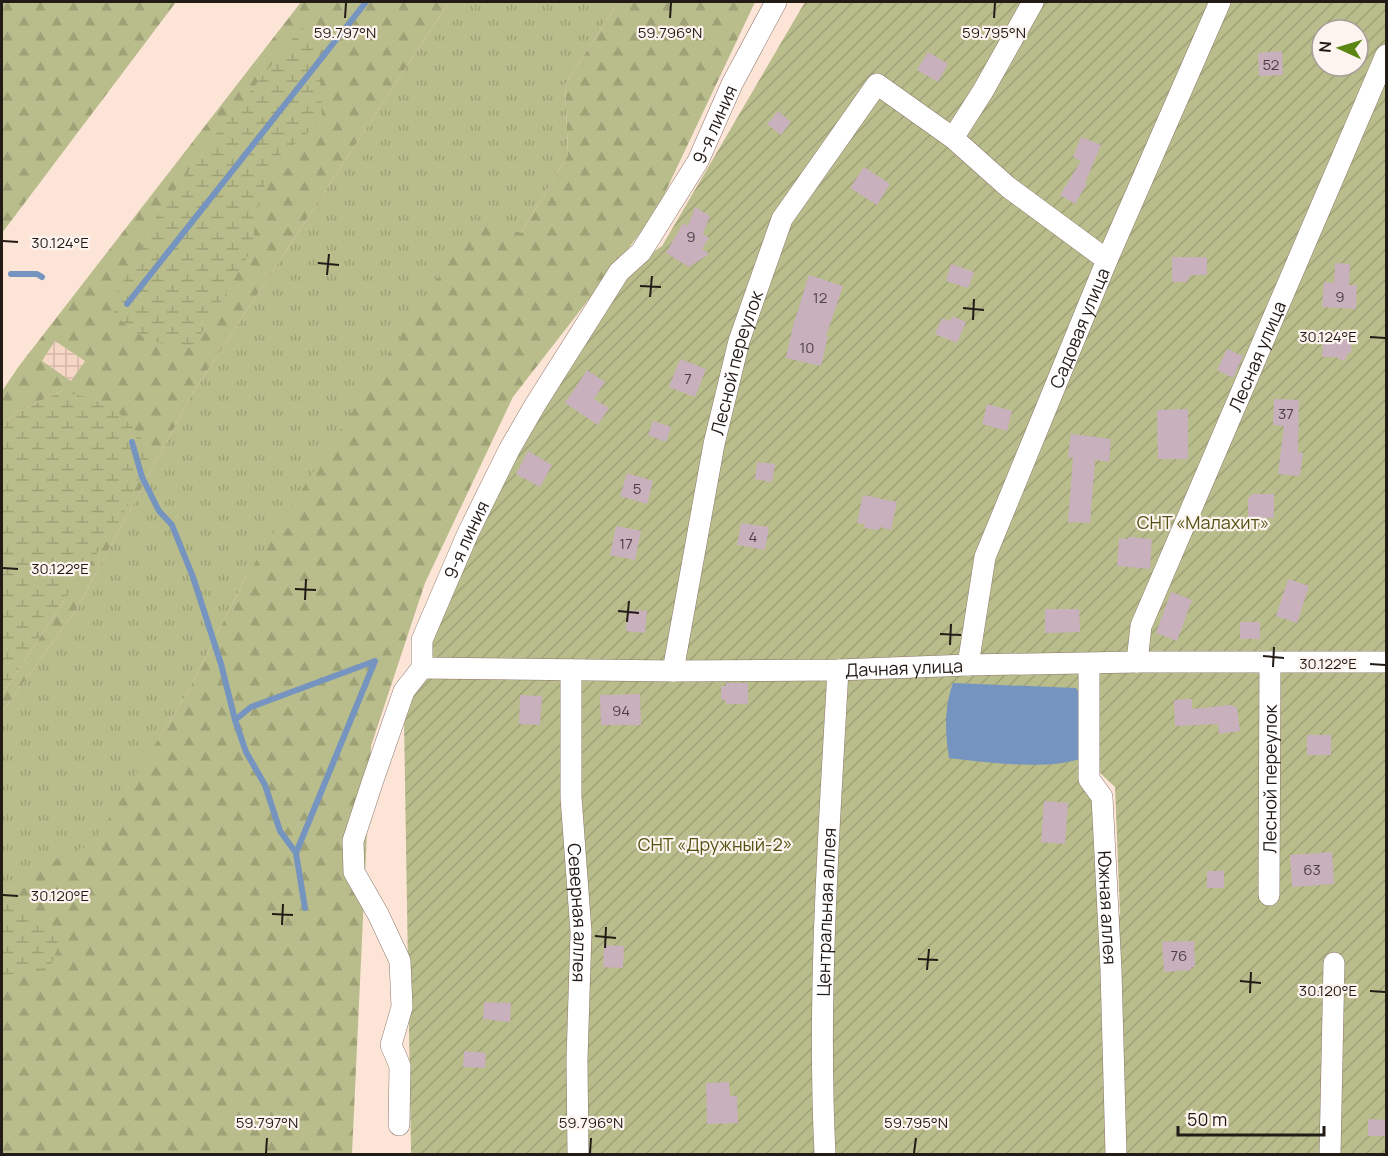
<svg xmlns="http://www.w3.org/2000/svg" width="1388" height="1156" font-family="Manrope,sans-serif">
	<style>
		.industrial { fill: url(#industrial-grid) }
		.grass { fill: url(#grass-tufts) }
		.forest { fill: url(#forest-firs); fill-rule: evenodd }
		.wetland { fill: url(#wetland-marsh) }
		.garden { fill: url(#garden-furrows); fill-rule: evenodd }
		.water { fill: #7594c0 }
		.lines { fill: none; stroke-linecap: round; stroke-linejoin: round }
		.stream { stroke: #7594c0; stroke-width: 6 }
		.building { fill: #c8b0bd }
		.minor-casing { stroke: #8d786c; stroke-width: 22 }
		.minor { stroke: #fff; stroke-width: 21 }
		.ticks { fill: none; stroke: #231b16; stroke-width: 2 }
		.labels { text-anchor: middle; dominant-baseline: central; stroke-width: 4.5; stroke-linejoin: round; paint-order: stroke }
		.number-label { font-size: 15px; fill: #4c4040 }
		.street-label { font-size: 18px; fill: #231b16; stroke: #fef4ef }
		.park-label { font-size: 18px; fill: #525312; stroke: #fef4ef }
		.ticks-label { font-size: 15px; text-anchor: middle; fill: #231b16; stroke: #fef4ef; stroke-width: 4.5; stroke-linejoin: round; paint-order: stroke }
	</style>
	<defs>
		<pattern id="industrial-grid" width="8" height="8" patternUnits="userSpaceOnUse" patternTransform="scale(1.5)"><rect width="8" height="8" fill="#f6d7c6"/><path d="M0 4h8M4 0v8" fill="none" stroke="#d3b8a9"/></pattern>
		<pattern id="grass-tufts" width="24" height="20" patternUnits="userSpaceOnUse" patternTransform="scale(1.5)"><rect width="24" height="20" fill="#b9bc8b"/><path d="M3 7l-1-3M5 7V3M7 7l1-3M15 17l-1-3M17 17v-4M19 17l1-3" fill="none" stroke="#9fa177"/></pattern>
		<pattern id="forest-firs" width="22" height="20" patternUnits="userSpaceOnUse" patternTransform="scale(1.5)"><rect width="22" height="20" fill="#b9bc8b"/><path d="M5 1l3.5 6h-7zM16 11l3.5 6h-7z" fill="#9fa177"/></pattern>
		<pattern id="wetland-marsh" width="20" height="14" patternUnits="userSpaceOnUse" patternTransform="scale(1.5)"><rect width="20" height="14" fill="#b9bc8b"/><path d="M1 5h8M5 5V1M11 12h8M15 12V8" fill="none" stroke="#9fa177"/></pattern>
		<pattern id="garden-furrows" width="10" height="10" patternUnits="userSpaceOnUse" patternTransform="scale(1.5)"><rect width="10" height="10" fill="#b9bc8b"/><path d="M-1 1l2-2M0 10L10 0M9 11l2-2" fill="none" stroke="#9fa177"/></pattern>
	</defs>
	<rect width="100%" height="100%" fill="#fce4d7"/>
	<path class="industrial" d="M 55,341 L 85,361 L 71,381 L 42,361 Z"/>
	<path class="grass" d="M 449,2 L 618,2 L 565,85 L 568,155 L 521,233 L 246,577 L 187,693 L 93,845 L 2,903 L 2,712 L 76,610 L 194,391 Z"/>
	<path class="forest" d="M 2,2 L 176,2 L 2,233 Z
		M 301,2 L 449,2 L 194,391 L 76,610 L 2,712 L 2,695 L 65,599 L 62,391 L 14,413 L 2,429 L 2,391 L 19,366 ZM 55,341 L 85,361 L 71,381 L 42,361 Z
		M 618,2 L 755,2 L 655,214 L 513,397 L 425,583 L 371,746 L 352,1154 L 2,1154 L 2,903 L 13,886 L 63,855 L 93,844 L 187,693 L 246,577 L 475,220 L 521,233 L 568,155 L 565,85 Z"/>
	<path class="wetland" d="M 301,28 L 322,34 L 325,42 L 319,55 L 322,118 L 301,140 L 282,152 L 259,196 L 252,249 L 206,327 L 191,348 C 157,345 139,339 115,315 L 113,298 L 134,264 L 153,222 L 200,154 Z
		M 62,391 L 93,399 L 119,413 L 140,435 L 148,459 L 119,522 L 65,599 L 2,695 L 2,429 L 14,413 Z
		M 2,890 L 19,907 L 52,932 L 59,945 L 50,967 L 2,976 Z"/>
	<path class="garden" d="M 805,2 L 1386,2 L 1386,1154 L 411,1154 L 404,719 L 433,639 L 499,488 L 619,276 L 662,246 ZM 1322,30 L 1358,30 L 1358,66 L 1322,66 ZM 1098,771 L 1115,787 L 1120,914 L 1109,931 Z"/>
	<path class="water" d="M 953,683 L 1076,688 L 1081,696 L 1081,758 C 1053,771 982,762 949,758 C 945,732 944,708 953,683 Z"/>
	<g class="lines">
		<path class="stream" d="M 11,274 L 37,274 L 42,277
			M 127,304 L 366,2
			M 132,442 L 142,477 L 159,511 L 172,525 L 193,577 L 221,664 L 235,720 L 246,752 L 265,785 L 280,831 L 296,853 L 305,908
			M 235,720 L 251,707 L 375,661 L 296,853"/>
	</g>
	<path class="building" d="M 1282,51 L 1283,75 L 1259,76 L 1258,53 Z
		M 928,52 L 948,64 L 938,82 L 917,70 Z
		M 778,111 L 791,122 L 781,135 L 767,124 Z
		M 1081,137 L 1101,145 L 1085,183 L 1087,184 L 1075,204 L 1060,195 L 1081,161 L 1073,157 Z
		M 864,167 L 890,184 L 877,205 L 850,188 Z
		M 695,207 L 710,216 L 703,234 L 709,238 L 702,249 L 709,254 L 689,267 L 666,253 L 683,223 L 688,226 Z
		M 1172,257 L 1207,257 L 1207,275 L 1191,275 L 1186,282 L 1172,282 Z
		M 1335,263 L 1350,264 L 1349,285 L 1357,285 L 1356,309 L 1322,307 L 1324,282 L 1334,283 Z
		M 951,264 L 974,272 L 968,288 L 946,281 Z
		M 809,275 L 843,286 L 826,336 L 828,336 L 821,366 L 786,358 L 793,326 Z
		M 952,316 L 966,322 L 957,343 L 935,334 L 942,318 L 950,321 Z
		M 1323,336 L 1352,337 L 1351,353 L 1348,353 L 1344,361 L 1335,357 L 1322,357 Z
		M 1227,349 L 1243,356 L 1233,378 L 1217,370 Z
		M 680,359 L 706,369 L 695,397 L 669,387 Z
		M 587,370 L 605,382 L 594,399 L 609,408 L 598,425 L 565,403 Z
		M 1274,399 L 1299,400 L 1298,452 L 1303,453 L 1300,476 L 1278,474 L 1284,426 L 1273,425 Z
		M 987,404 L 1012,411 L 1007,431 L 982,424 Z
		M 1188,409 L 1188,459 L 1158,459 L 1157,410 Z
		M 653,421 L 671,427 L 666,442 L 648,435 Z
		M 1071,434 L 1111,439 L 1109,462 L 1095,460 L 1090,523 L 1068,522 L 1073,458 L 1068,457 Z
		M 528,451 L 552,465 L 540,487 L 516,474 Z
		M 757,462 L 775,464 L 772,482 L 755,479 Z
		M 627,473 L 653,481 L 647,504 L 620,496 Z
		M 1252,494 L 1274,494 L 1274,518 L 1248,518 L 1248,499 Z
		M 863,495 L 897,502 L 891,530 L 880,527 L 879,530 L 864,528 L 865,524 L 857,523 Z
		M 741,523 L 769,527 L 765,550 L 737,545 Z
		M 616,526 L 641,531 L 635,560 L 610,555 Z
		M 1128,537 L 1152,539 L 1150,569 L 1117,566 L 1119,538 L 1128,539 Z
		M 1288,579 L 1309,586 L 1297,623 L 1276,616 Z
		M 1171,592 L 1192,600 L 1177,641 L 1156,633 Z
		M 1045,609 L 1079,609 L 1080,632 L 1045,633 Z
		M 627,610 L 647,611 L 645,633 L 626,631 Z
		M 1240,622 L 1260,622 L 1260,639 L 1240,639 Z
		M 726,683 L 748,683 L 748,704 L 726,704 L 726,701 L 721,699 L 721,686 L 726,686 Z
		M 640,694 L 641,725 L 601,725 L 600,695 Z
		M 520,695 L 542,696 L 540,725 L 519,724 Z
		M 1192,699 L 1192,709 L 1231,705 L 1237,708 L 1240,731 L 1219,734 L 1218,724 L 1175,726 L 1174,700 Z
		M 1307,735 L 1331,735 L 1331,755 L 1307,755 Z
		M 1044,801 L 1068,803 L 1065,844 L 1041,842 Z
		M 1332,852 L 1334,884 L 1292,887 L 1290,855 Z
		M 1207,871 L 1224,871 L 1224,888 L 1207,888 Z
		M 1194,941 L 1195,967 L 1191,967 L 1191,970 L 1164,972 L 1162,942 Z
		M 604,945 L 624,946 L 623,968 L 603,967 Z
		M 484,1002 L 511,1003 L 510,1022 L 483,1019 Z
		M 464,1051 L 486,1053 L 485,1068 L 463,1067 Z
		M 729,1082 L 730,1096 L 737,1096 L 738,1123 L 707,1124 L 706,1083 Z
		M 1368,1119 L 1386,1120 L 1386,1136 L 1368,1136 Z"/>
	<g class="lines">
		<defs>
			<g id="minor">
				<path d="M 953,138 L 983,91 L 1033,2"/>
				<path id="s1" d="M 1137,662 L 1141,626 L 1386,55"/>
				<path id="s2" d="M 1089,664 L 1089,779 L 1102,797 L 1111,970 L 1116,1154"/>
				<path id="s3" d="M 968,665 L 985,557 L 1107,260 L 1220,2"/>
				<path id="s4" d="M 422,668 L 673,671 L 838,670 L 968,665 L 1137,662 L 1386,662"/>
				<path id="s5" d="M 571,670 L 571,797 L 581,932 L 577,1060 L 578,1154"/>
				<path id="s6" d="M 673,671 L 714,444 L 739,341 L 782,219 L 877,84 L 953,138 L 1008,187 L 1107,260"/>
				<path id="s7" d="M 1269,895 L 1270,662"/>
				<path id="s8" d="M 399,1125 L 400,1066 L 391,1045 L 402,1007 L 400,961 L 378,914 L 354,872 L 353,841 L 373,780 L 404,691 L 422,668 L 422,640 L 468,533 L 509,450 L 535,405 L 619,272 L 641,252 L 698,161 L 732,84 L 776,2"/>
				<path id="s9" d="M 825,1154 C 817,993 829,832 838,670"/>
				<path d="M 1330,1154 L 1334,963"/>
			</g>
		</defs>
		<use href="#minor" class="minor-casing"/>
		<use href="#minor" class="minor"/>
	</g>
	<path class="ticks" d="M 345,18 L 346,3M 670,18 L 671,3M 994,18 L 995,3M 3,241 L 18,242M 318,263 L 339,265M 327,275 L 329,254M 640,286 L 661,287M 650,297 L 652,276M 963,308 L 984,310M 973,320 L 974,299M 1370,337 L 1385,338M 3,568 L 18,569M 295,589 L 316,590M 305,600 L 306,579M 618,611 L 639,613M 627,622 L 629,601M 940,634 L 961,635M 950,645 L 951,624M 1263,656 L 1284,658M 1370,664 L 1385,665M 1273,667 L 1274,647M 3,895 L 18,896M 272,914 L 293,915M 282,925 L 283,904M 595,936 L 616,938M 605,948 L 606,927M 918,959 L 938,960M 927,970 L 929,949M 1240,981 L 1261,983M 1370,991 L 1385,992M 1250,993 L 1251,972M 266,1153 L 267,1138M 590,1153 L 591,1138M 914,1153 L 916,1138"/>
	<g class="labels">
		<g class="number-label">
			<text x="1271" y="64">52</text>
			<text x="691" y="236">9</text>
			<text x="1340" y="296">9</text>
			<text x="820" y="297">12</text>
			<text x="807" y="347">10</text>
			<text x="688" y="378">7</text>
			<text x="1286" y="413">37</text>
			<text x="637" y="488">5</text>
			<text x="753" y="536">4</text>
			<text x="626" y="543">17</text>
			<text x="621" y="710">94</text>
			<text x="1312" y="869">63</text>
			<text x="1179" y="955">76</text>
		</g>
		<g class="street-label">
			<text stroke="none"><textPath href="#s8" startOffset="1110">9-я линия</textPath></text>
			<text stroke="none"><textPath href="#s3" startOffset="357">Садовая улица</textPath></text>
			<text stroke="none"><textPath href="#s1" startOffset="330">Лесная улица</textPath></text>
			<text stroke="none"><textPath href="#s6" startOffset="315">Лесной переулок</textPath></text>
			<text stroke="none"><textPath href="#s8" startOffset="624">9-я линия</textPath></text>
			<text stroke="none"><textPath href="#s4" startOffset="482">Дачная улица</textPath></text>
			<text stroke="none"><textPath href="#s7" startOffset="116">Лесной переулок</textPath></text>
			<text stroke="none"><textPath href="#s2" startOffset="248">Южная аллея</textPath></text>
			<text stroke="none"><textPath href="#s5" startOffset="243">Северная аллея</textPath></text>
			<text stroke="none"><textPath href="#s9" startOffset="242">Центральная аллея</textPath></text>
		</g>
		<g class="park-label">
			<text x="1203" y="522">СНТ «Малахит»</text>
			<text x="715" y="844">СНТ «Дружный-2»</text>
		</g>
	</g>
	<g class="ticks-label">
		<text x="345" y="38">59.797°N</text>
		<text x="670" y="38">59.796°N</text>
		<text x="994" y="38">59.795°N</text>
		<text x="60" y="248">30.124°E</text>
		<text x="1328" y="342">30.124°E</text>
		<text x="60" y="574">30.122°E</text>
		<text x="1328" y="669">30.122°E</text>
		<text x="60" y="901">30.120°E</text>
		<text x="1328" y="996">30.120°E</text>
		<text x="267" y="1128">59.797°N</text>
		<text x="591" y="1128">59.796°N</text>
		<text x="916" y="1128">59.795°N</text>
	</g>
	<rect width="1388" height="1156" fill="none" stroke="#231b16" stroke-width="6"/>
	<g transform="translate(1340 48) rotate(274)"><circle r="28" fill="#fef4ef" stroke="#a69d98" stroke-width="1.5"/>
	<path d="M0-4.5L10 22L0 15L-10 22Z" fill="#5b8614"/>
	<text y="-9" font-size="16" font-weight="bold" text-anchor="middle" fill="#231b16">N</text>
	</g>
	<path d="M1178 1126v9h146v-9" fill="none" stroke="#231b16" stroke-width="3"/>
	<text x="1187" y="1126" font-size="18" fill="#231b16" stroke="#fef4ef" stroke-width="4.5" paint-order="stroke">50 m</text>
</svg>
